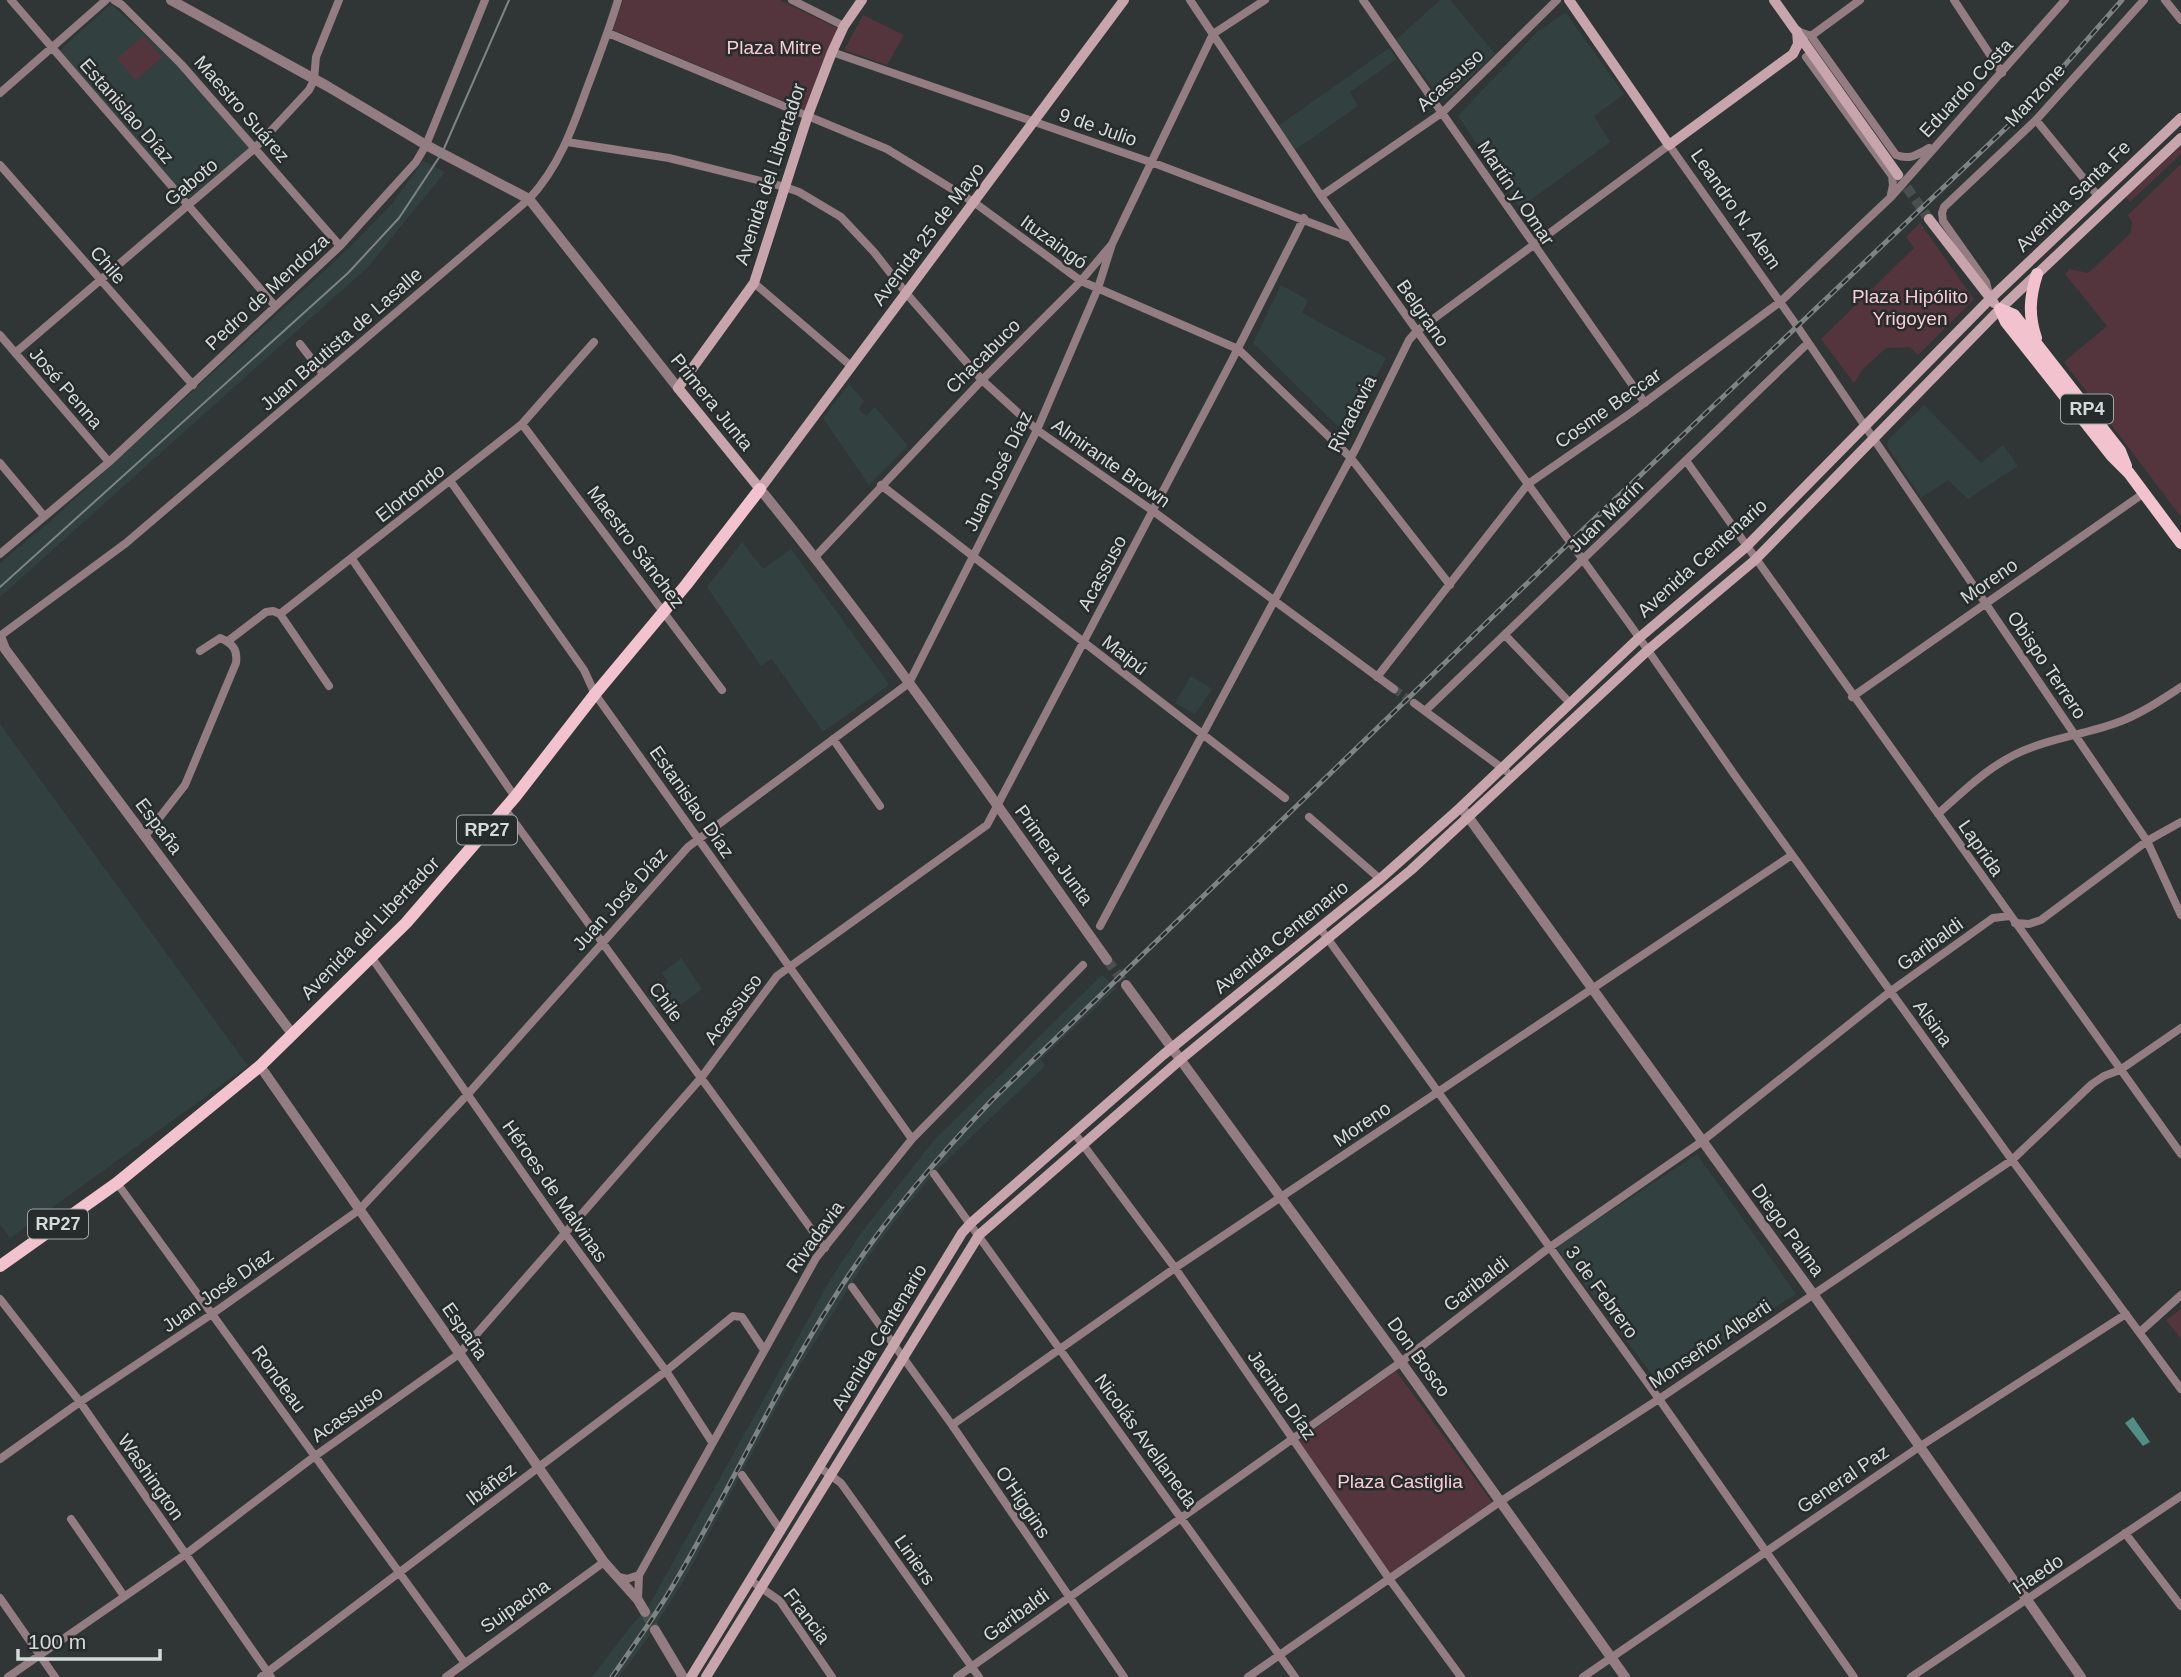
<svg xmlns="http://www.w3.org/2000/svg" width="2181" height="1677" font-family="Arial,sans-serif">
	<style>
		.built { fill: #32413f }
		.green { fill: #54353d }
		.water { fill: #528e86 }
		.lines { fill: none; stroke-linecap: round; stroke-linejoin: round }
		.minor-tunnel { stroke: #484f4e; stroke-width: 8; stroke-dasharray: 8 4; stroke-linecap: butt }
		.tertiary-tunnel { stroke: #484f4e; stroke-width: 10; stroke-dasharray: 10 5; stroke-linecap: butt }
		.secondary-tunnel { stroke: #484f4e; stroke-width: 10; stroke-dasharray: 10 5; stroke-linecap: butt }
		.minor { stroke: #937c82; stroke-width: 8 }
		.tertiary { stroke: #937c82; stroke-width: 10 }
		.secondary { stroke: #c8a4ad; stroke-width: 10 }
		.primary { stroke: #f2c3cf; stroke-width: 12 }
		.tram { stroke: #7e8483; stroke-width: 2 }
		.rail-casing { stroke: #7e8483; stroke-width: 5 }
		.rail { stroke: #252c2b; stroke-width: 2.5; stroke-dasharray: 8; stroke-linecap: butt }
		.labels { text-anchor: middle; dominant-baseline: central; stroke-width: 5; stroke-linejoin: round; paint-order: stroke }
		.shield { fill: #252c2b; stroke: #a0a6a5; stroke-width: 2 }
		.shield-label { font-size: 18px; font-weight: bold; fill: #d5dad9 }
		.park-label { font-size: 19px; fill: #facad6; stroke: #252c2b }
		.street-label { font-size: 19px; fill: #d5dad9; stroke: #252c2b }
	</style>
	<rect width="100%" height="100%" fill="#2f3635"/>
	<path class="built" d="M 1440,0 L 1450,0 L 1495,54 L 1446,99 L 1442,100 L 1396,40 Z
		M 111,4 L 174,61 L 251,147 L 188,199 L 59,51 Z
		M 1566,13 L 1624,94 L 1594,116 L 1610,142 L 1520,208 L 1458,116 L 1536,33 L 1563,14 Z
		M 1389,48 L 1397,59 L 1350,92 L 1358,106 L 1295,150 L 1278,126 Z
		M 423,161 L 445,172 L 368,267 L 0,597 L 0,563 L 49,522 L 345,252 L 391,205 Z
		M 1281,285 L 1308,300 L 1302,313 L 1386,358 L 1346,434 L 1253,343 Z
		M 849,384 L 864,401 L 859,409 L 866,416 L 875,407 L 908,446 L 869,485 L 823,418 Z
		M 1924,405 L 1981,463 L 2003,445 L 2018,466 L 1968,499 L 1948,480 L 1921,498 L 1887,446 L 1888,440 Z
		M 742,542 L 763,569 L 791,549 L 886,680 L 888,685 L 886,687 L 823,732 L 772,659 L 761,666 L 707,587 Z
		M 1191,676 L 1212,689 L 1195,714 L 1175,703 Z
		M 0,724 L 248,1066 L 10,1238 L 0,1224 Z
		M 681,958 L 702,989 L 667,1015 L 660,1005 L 655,1008 L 648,997 L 668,982 L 662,973 Z
		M 1102,975 L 1117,988 L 1041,1059 L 1045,1066 L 937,1170 L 906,1207 L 868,1257 L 794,1375 L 683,1582 L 647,1639 L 619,1677 L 592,1677 L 634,1622 L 647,1609 L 830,1280 L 862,1232 L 934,1140 Z
		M 1697,1154 L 1796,1294 L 1659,1384 L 1556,1247 Z"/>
	<path class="green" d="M 623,0 L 780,0 L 837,28 L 805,110 L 613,30 Z
		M 863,15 L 904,35 L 887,65 L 844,50 Z
		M 143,36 L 162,57 L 136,80 L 117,59 Z
		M 2181,146 L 2181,154 L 2130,202 L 2126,197 Z
		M 2181,164 L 2181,517 L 2064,362 L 2107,326 L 2065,274 L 2070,269 L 2088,273 L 2131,233 L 2132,222 L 2128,215 Z
		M 1920,223 L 1974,299 L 1918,355 L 1910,347 L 1886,348 L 1864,368 L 1854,383 L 1821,339 L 1914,248 L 1906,237 Z
		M 2181,1309 L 2181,1339 L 2166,1320 Z
		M 1396,1371 L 1492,1502 L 1390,1573 L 1298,1441 Z"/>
	<path class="water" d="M 2133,1417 L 2150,1442 L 2143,1446 L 2125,1423 Z"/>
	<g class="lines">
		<path class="minor-tunnel" d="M 1394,689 L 1414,703"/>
		<path class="tertiary-tunnel" d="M 1107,960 L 1126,985
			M 645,1612 L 655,1630"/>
		<path class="secondary-tunnel" d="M 1898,175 L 1929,219"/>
		<path class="minor" d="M 11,0 L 275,306
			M 114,0 L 122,5 L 181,64 L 340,246
			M 792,0 L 844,26
			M 1190,0 L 1321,196 L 1427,345 L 1631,626 L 1736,777 L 2012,1160 L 2181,1389
			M 1363,0 L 1645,403
			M 1954,0 L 2002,73
			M 2165,0 L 2181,20
			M 1797,31 L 1811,36 L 1896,155 C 1910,160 1917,155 1929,148
			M 608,33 L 887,149 L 975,203 L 1081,281 L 1238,349 L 1350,457 L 1450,585
			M 1811,36 L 1860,0
			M 832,52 L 1159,165 L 1348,237
			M 1806,57 L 1892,176 L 1893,185 L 1891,194
			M 0,93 L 106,0
			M 2036,120 L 2098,196
			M 567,142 L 669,158 L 785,187 L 799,192 L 841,217 L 874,252 L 906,293 L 982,380 L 1037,430 L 1153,511 L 1394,689
			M 0,165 L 193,385
			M 1321,196 L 1443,112 L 1557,0
			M 754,283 L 851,366
			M 1989,294 L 1986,282 L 1943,221 L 1942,213 L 1944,207 L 2036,120 L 2144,0
			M 0,335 L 109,462
			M 300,344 L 323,374
			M 15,353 L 255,148 L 309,90 L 314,80 L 316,57 L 339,0
			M 522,424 L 722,690
			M 1687,462 L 2181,1154
			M 0,463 L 44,516
			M 451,482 L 584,670 L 595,694 L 912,1139
			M 881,485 L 1285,798
			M 0,554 L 109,462 L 340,246 L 416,162 L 426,145 L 485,0
			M 815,557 L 982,380 L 1079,283 L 1112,244 L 1213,34 L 1265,0
			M 352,559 L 515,797
			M 280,614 L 329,686
			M 1505,635 L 1570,703
			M 0,636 L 126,543 L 529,199 C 559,167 573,127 587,88 C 598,59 609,30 618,0
			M 228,641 L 266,612 L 273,611 L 280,614 L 522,424 L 594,342
			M 1377,677 L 1528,484 L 1632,412 L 1780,302 L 1891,197 L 2065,0
			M 1852,697 L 2144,493
			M 1414,703 L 1506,771
			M 1425,711 L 1808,343
			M 833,739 L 880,806
			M 505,809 L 825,1248
			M 1938,814 C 1961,793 1986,769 2014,755 C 2045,739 2083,735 2116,723 C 2139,715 2161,700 2181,687
			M 1309,817 L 1380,879
			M 145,836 L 185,785 L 236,663 C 238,649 232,643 220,638 L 200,651
			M 2015,923 L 2029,924 L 2041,920 L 2147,841 L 2181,822
			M 1100,926 L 1357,446 L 1409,340 L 1417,331 L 1669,145 L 1797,326 L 2147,841 L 2181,915
			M 1320,928 L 1659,1399 L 1854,1677
			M 372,958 L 564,1232 L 666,1371 L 712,1442
			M 1075,1134 L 1175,1268 L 1390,1580 L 1461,1677
			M 934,1174 L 1295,1677
			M 117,1183 L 464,1662
			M 852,1287 L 952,1425 L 1124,1677
			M 0,1299 L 80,1402 L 271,1677
			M 2140,1332 L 2181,1295
			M 952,1425 L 1175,1268 L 1792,855
			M 0,1459 L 80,1402 L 212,1314 L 359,1210 L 468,1094 L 688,847 L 909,683 L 1037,430 L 1098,288 L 1112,244
			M 819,1467 L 841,1483 L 979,1677
			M 742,1475 L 781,1531
			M 71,1519 L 124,1596
			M 2125,1533 L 2181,1606
			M 619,1577 L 627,1579 L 639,1575
			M 750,1580 L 780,1601 L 832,1677
			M 0,1598 L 55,1677
			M 638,1600 L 639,1575 L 816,1258 L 912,1139 L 1083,965
			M 8,1677 L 186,1554 L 315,1456 L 459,1354 L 701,1078 L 777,976 L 987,825 L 1231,362 L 1304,218
			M 261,1677 L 666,1371 L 733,1316 L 742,1317 L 764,1350
			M 446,1677 L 604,1562
			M 957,1677 L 1401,1362 L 1550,1247 L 1701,1142 L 1891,991 L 1993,918 L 2010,916
			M 1248,1677 L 1501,1501 L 1659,1399 L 2012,1160 L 2092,1084 L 2104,1076 L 2120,1070 L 2181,1028
			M 1583,1677 L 1919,1447 L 2126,1314
			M 1911,1677 L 2181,1496"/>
		<path class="tertiary" d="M 171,0 L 327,86 L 426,145 L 529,199 L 678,388
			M 760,489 C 883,640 994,801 1107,960
			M 0,636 L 5,649 L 293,1035
			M 1464,811 L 1813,1294 L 2081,1677
			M 1126,985 L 1401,1362 L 1625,1677
			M 260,1066 L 604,1562 L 638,1600 L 645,1612
			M 655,1630 L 683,1677"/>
		<path class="secondary" d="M 862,0 L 844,26 L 832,52 L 808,115 L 754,283 L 678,388 L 760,489 L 1124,0
			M 1569,0 L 1669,145 L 1793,54 L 1798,44 L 1797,31
			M 1774,0 L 1898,175
			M 1929,219 L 1994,303
			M 691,1677 L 962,1233 L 971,1223 L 1163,1055 L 1380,879 L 1460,808 L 1639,638 L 1746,547 L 1990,299 L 2181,118
			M 706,1677 L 979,1235 L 1180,1060 L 1411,870 L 1648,650 L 1755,560 L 2000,309 L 2181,138"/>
		<path class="primary" d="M 2000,309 L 2006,322 L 2112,456 L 2129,473 L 2181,543
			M 2000,309 L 2014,315 L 2120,451 L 2126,466
			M 2036,338 C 2028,315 2030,296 2037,274
			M 0,1266 L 117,1183 L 260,1066 L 406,923 L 515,797 L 595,694 L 686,585 L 760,489"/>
		<path class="tram" d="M 0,587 L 348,273 L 399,218 L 442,153 L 509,0"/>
		<defs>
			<path id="rail" d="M 612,1677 C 632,1648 653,1619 671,1589 C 728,1494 774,1392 834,1298 C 879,1226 934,1161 992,1100 L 1570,542 L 2026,109 L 2122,0"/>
		</defs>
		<use href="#rail" class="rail-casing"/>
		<use href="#rail" class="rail"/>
	</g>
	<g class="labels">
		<g class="shield">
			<rect x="2061" y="394.5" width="52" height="29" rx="5"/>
			<rect x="457" y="815.5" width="60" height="29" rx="5"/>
			<rect x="28" y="1209.5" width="60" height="29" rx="5"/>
		</g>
		<g class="shield-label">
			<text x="2087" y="409">RP4</text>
			<text x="487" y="830">RP27</text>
			<text x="58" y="1224">RP27</text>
		</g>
		<g class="park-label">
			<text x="774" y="47">Plaza Mitre</text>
			<text x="1910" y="296">Plaza Hipólito<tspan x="1910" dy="22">Yrigoyen</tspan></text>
			<text x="1400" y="1481">Plaza Castiglia</text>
		</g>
		<g class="street-label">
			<text transform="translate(1450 80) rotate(-42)">Acassuso</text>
			<text transform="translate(1966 88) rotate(-47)">Eduardo Costa</text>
			<text transform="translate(2035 95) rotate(-47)">Manzone</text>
			<text transform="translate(242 109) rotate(49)">Maestro Suárez</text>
			<text transform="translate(127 111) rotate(49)">Estanislao Díaz</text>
			<text transform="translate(1098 127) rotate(19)">9 de Julio</text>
			<text transform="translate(770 174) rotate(-72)">Avenida del Libertador</text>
			<text transform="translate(191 182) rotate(-40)">Gaboto</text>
			<text transform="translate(1516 193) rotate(56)">Martín y Omar</text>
			<text transform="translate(2073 196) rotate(-44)">Avenida Santa Fe</text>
			<text transform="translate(1736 209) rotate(55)">Leandro N. Alem</text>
			<text transform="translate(928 234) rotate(-53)">Avenida 25 de Mayo</text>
			<text transform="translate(1054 242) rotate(36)">Ituzaingó</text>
			<text transform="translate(108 265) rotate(49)">Chile</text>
			<text transform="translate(267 292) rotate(-43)">Pedro de Mendoza</text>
			<text transform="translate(1423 313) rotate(55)">Belgrano</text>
			<text transform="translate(341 339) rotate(-41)">Juan Bautista de Lasalle</text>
			<text transform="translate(983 356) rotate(-45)">Chacabuco</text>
			<text transform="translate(66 388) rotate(49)">José Penna</text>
			<text transform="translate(712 402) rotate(51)">Primera Junta</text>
			<text transform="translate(1608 408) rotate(-35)">Cosme Beccar</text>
			<text transform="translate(1352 414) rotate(-63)">Rivadavia</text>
			<text transform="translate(1111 463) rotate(35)">Almirante Brown</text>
			<text transform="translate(998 471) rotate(-64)">Juan José Díaz</text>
			<text transform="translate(410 493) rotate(-38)">Elortondo</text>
			<text transform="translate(1606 516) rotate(-44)">Juan Marín</text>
			<text transform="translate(636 547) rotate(53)">Maestro Sánchez</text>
			<text transform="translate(1702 558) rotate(-42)">Avenida Centenario</text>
			<text transform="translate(1102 573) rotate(-62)">Acassuso</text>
			<text transform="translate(1989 581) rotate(-35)">Moreno</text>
			<text transform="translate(1125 655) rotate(38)">Maipú</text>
			<text transform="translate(2047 665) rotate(56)">Obispo Terrero</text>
			<text transform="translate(692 802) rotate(55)">Estanislao Díaz</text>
			<text transform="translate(159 826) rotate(53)">España</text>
			<text transform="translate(1981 848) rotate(55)">Laprida</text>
			<text transform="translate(1054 855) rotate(54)">Primera Junta</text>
			<text transform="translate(620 899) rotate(-48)">Juan José Díaz</text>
			<text transform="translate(370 928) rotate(-46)">Avenida del Libertador</text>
			<text transform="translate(1281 937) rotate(-39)">Avenida Centenario</text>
			<text transform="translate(1930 944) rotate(-36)">Garibaldi</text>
			<text transform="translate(666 1002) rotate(54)">Chile</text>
			<text transform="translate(733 1009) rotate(-53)">Acassuso</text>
			<text transform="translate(1933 1023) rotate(54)">Alsina</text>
			<text transform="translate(1362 1124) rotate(-34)">Moreno</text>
			<text transform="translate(555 1191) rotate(55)">Héroes de Malvinas</text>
			<text transform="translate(1788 1230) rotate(54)">Diego Palma</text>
			<text transform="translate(815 1237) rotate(-54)">Rivadavia</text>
			<text transform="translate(1476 1284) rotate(-38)">Garibaldi</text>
			<text transform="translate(218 1290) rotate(-35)">Juan José Díaz</text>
			<text transform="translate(1602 1292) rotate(54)">3 de Febrero</text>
			<text transform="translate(465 1331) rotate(55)">España</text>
			<text transform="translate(879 1337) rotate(-59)">Avenida Centenario</text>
			<text transform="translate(1710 1344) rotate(-34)">Monseñor Alberti</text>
			<text transform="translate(1419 1357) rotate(54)">Don Bosco</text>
			<text transform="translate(279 1379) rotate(54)">Rondeau</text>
			<text transform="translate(1282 1395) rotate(55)">Jacinto Díaz</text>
			<text transform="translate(347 1414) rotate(-35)">Acassuso</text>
			<text transform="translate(1146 1441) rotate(54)">Nicolás Avellaneda</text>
			<text transform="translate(151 1477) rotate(55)">Washington</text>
			<text transform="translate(1843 1479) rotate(-34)">General Paz</text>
			<text transform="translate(491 1484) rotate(-37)">Ibáñez</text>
			<text transform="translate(1023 1502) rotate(56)">O'Higgins</text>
			<text transform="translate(915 1560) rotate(55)">Liniers</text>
			<text transform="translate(2038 1574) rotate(-34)">Haedo</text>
			<text transform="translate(515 1606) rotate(-35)">Suipacha</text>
			<text transform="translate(1016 1615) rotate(-36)">Garibaldi</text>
			<text transform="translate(807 1616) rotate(53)">Francia</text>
		</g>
	</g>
	<path d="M18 1649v10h142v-10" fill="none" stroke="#d5dad9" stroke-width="3.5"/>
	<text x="28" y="1649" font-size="21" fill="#d5dad9" stroke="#252c2b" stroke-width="5" paint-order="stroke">100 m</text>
</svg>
